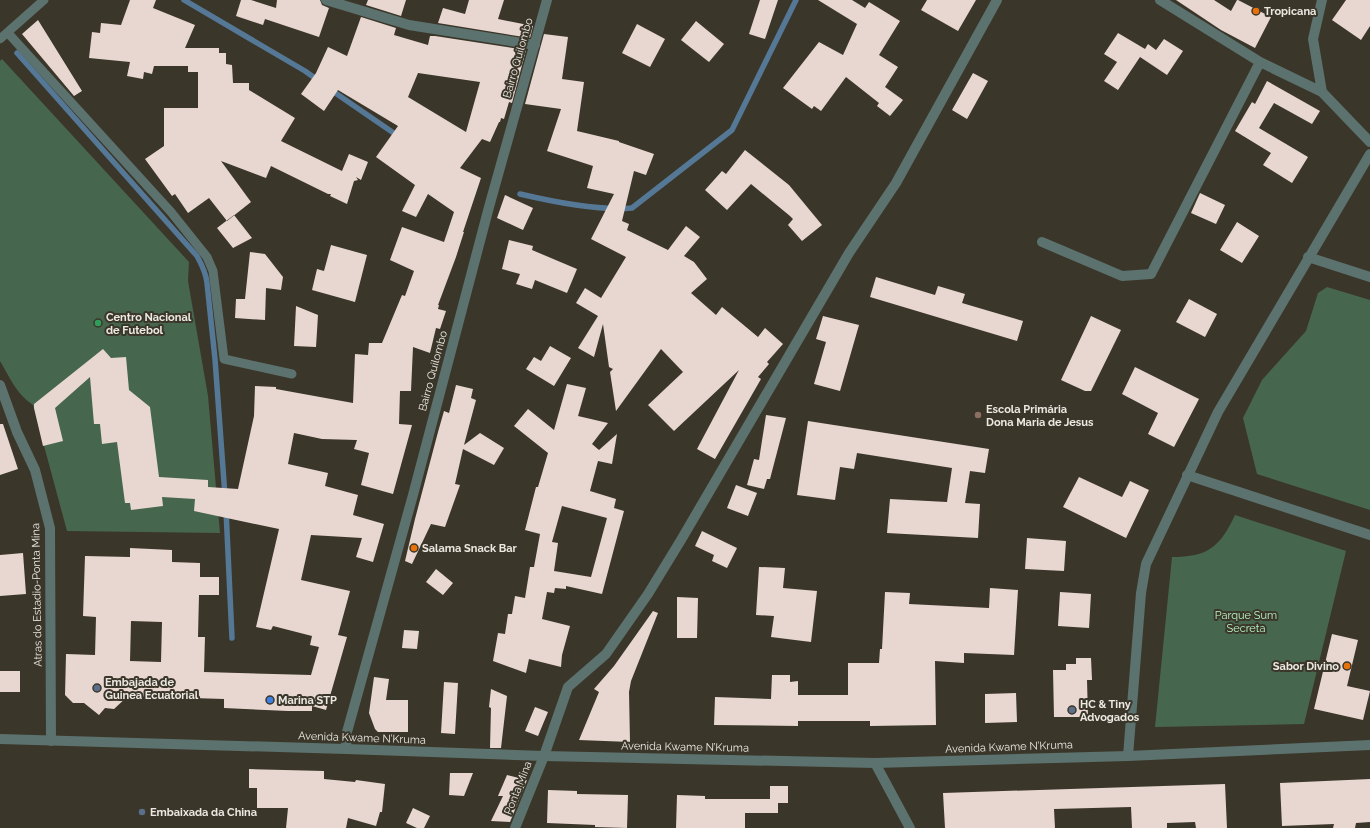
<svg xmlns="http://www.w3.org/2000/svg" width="1370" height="828" font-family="Raleway,sans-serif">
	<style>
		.green { fill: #47664e }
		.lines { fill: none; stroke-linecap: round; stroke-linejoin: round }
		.stream { stroke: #557896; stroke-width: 5.5 }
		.building { fill: #e8d7d0; fill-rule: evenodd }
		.service { stroke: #5c726e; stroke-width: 9 }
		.minor { stroke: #5c726e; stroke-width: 10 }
		.tertiary { stroke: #5c726e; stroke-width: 10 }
		.food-dot { fill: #e8710a; stroke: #3b362a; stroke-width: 1.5 }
		.leisure-dot { fill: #2e9e5b; stroke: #3b362a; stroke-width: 1.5 }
		.education-dot { fill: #8d6e63; stroke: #3b362a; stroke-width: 1.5 }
		.service-dot { fill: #5c6f8a; stroke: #3b362a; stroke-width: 1.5 }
		.shop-dot { fill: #3f7fe0; stroke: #3b362a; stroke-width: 1.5 }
		.labels { text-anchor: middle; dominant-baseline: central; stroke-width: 4; stroke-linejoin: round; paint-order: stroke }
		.poi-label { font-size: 11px; font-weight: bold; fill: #ece9e2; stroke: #3b362a; text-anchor: start }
		.street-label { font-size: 11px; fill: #ece9e2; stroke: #3b362a }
		.park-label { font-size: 11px; fill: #b8f7c6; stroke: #3b362a }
	</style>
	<rect width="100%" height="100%" fill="#3b362a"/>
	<path class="green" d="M 2,59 L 189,262 L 188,281 L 208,396 L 220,533 L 67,531 L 33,405 C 17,395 9,376 0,361 L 0,61 Z
		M 1327,287 L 1370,300 L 1370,510 L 1257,474 L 1243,418 L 1262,380 L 1306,331 L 1318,293 Z
		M 1235,515 L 1346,551 L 1304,724 L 1155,727 L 1172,557 C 1208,557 1220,547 1235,515 Z"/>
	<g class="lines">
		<path class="stream" d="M 184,0 L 305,71 L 319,81
			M 17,53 L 197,256 C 202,265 206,273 207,283 L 215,359 L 225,496
			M 331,90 L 398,136
			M 520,194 C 554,202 598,211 632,208 L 732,130 L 796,0
			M 226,510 L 232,638"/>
	</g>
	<path class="building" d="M 130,0 L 156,0 L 153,8 L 195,25 L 185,48 L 219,48 L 219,53 L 226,53 L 226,64 L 232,65 L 233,83 L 249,83 L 249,90 L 295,118 L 281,141 L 342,171 L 349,154 L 368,162 L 361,180 L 356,177 L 358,180 L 354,181 L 347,204 L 330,196 L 331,194 L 328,194 L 271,166 L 266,178 L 221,161 L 251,202 L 227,221 L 209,198 L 188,213 L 175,194 L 172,196 L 145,159 L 164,146 L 164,108 L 198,108 L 198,72 L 188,72 L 188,66 L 154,66 L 152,74 L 144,72 L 143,79 L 127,76 L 130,62 L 89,58 L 92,32 L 100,33 L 101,23 L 121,25 Z
		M 241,0 L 251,0 L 276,8 L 277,0 L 320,0 L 322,5 L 329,8 L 319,37 L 265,19 L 263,25 L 236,16 Z
		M 368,0 L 406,0 L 401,16 L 366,5 Z
		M 469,0 L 504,0 L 498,19 L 533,26 L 530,38 L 438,23 L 443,8 L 465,14 Z
		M 760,0 L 778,0 L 765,39 L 749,34 Z
		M 818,0 L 852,0 L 865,8 L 869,2 L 900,21 L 879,55 L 898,67 L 885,87 L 903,100 L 890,116 L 877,106 L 879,103 L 846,77 L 821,111 L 814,106 L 812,109 L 783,88 L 819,42 L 843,55 L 857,24 Z
		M 927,0 L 976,0 L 958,31 L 921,10 Z
		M 1176,0 L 1214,0 L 1231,11 L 1237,0 L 1238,0 L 1271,17 L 1255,48 L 1221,30 Z
		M 1346,0 L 1370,0 L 1370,26 L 1361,40 L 1332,20 Z
		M 361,17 L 396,28 L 394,35 L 428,45 L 430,36 L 435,36 L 526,50 L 512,103 L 509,102 L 504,119 L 501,118 L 500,122 L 499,122 L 490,142 L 482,139 L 460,168 L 481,178 L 463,232 L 464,232 L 456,257 L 438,305 L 439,305 L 438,309 L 446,311 L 440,329 L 436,328 L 430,353 L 413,347 L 411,391 L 400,391 L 399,424 L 412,425 L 393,494 L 361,485 L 369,453 L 354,449 L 357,440 L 322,439 L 294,433 L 288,464 L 328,473 L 325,486 L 358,495 L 353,515 L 384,524 L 373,562 L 356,557 L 362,538 L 311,535 L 301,580 L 350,591 L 338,635 L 347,637 L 326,710 L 312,706 L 312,711 L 288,711 L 224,708 L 224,699 L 128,696 L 114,709 L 105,708 L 99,715 L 84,703 L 73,703 L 65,695 L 66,654 L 95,655 L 96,617 L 83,616 L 85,556 L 130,557 L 130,548 L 172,550 L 172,562 L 200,563 L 200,577 L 219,577 L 219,595 L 199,595 L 198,637 L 205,637 L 204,672 L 311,675 L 319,647 L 310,645 L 312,636 L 273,626 L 271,630 L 256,627 L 279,529 L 194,511 L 195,499 L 162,497 L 163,506 L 131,510 L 130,503 L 125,503 L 117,442 L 102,444 L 100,424 L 94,424 L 90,377 L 55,408 L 63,441 L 43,446 L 34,408 L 34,404 L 103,349 L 111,358 L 126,357 L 129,390 L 150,407 L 159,477 L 208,480 L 208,487 L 238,489 L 254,416 L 255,386 L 276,387 L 276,389 L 353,403 L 355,354 L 368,355 L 369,343 L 382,343 L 402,295 L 405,296 L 414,271 L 390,260 L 402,227 L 444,242 L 454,212 L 428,194 L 416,217 L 402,211 L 415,185 L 376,157 L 398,126 L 338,90 L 324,111 L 301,94 L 316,73 L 328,47 L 347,56 ZM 418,73 L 480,82 L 466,132 L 408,97 ZM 131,621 L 162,622 L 161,662 L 130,661 Z
		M 38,20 L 82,91 L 74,96 L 22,34 Z
		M 696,21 L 724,44 L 709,62 L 681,40 Z
		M 637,24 L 665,39 L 650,67 L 622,53 Z
		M 1118,33 L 1145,49 L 1148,44 L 1156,50 L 1164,39 L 1183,51 L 1167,75 L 1140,57 L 1118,90 L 1104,81 L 1117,62 L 1104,54 Z
		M 544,34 L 568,37 L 562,79 L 584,82 L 577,131 L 619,141 L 619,142 L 654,154 L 646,175 L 634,171 L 622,221 L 629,224 L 627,230 L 668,250 L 686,226 L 700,237 L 684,256 L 694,262 L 707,279 L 691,293 L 716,315 L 722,307 L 758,337 L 765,328 L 783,344 L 767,362 L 769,364 L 758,377 L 761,379 L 715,459 L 697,449 L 739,370 L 674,431 L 648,405 L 683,372 L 661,349 L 616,411 L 610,372 L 613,369 L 609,367 L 603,324 L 594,357 L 578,348 L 598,316 L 576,303 L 585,288 L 601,298 L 626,257 L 591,239 L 614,194 L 587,188 L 593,166 L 547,151 L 561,109 L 525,104 Z
		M 973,73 L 988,81 L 967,119 L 952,110 Z
		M 1267,81 L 1320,111 L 1312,124 L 1274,103 L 1259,128 L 1308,157 L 1292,183 L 1263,165 L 1271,153 L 1235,131 L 1252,102 L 1255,104 Z
		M 745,150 L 789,185 L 822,225 L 802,241 L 788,225 L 793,219 L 790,216 L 751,184 L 727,210 L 705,190 L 722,171 L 726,174 Z
		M 1200,193 L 1225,205 L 1216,224 L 1191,213 Z
		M 505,195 L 533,208 L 523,230 L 497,218 Z
		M 234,215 L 252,238 L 233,248 L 217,228 Z
		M 1237,222 L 1259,236 L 1242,263 L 1220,250 Z
		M 509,240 L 533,246 L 532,250 L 577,269 L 567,293 L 535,280 L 532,289 L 516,284 L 520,274 L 502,269 Z
		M 331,245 L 367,255 L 355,302 L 312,290 L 317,269 L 324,271 Z
		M 250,252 L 265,254 L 283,277 L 281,290 L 266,288 L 265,320 L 235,318 L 236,299 L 245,299 Z
		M 876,277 L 935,295 L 938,286 L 965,294 L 962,303 L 1023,321 L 1017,341 L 870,297 Z
		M 1189,299 L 1217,314 L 1205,337 L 1176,322 Z
		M 296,306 L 318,315 L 316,347 L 294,346 Z
		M 823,316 L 859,325 L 840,391 L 814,384 L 826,342 L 816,339 Z
		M 1091,316 L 1121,330 L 1091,391 L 1085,391 L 1061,380 Z
		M 550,346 L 571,358 L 554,386 L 526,369 L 534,357 L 541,361 Z
		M 1135,367 L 1199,399 L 1174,447 L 1148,434 L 1158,413 L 1122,394 Z
		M 567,384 L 586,388 L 578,416 L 608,423 L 592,444 L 599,450 L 617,434 L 612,464 L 598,461 L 590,491 L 616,499 L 614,508 L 624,511 L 602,594 L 566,586 L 566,589 L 555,588 L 554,593 L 547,592 L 542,619 L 570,626 L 562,655 L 561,667 L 529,659 L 526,673 L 493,661 L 498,633 L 505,634 L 508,614 L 512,614 L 515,596 L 525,598 L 530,567 L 534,567 L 540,534 L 525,530 L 536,487 L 538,487 L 548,453 L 514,426 L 528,409 L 554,430 ZM 562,506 L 607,518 L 591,577 L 554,571 L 558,543 L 552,542 Z
		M 456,385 L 473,389 L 471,398 L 476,400 L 464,445 L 480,433 L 504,448 L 494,465 L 463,449 L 455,484 L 460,485 L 445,527 L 431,524 L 412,564 L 405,561 L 415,519 L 438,432 L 444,411 L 449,413 Z
		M 766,415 L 786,418 L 770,479 L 767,479 L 764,489 L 747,485 L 754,459 L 759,460 Z
		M 808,421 L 989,449 L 985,473 L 970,471 L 965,503 L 980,504 L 978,538 L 887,533 L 890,499 L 947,502 L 952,468 L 857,453 L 854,469 L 840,467 L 835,500 L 797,495 Z
		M 0,424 L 3,424 L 18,469 L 0,475 Z
		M 1079,477 L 1122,497 L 1130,481 L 1149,490 L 1126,538 L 1063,507 Z
		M 736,485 L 757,493 L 748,516 L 727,508 Z
		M 702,531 L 737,548 L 727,568 L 712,561 L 714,555 L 695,546 Z
		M 1027,538 L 1066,541 L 1064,571 L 1025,569 Z
		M 23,553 L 26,594 L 0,596 L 0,555 Z
		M 759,567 L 785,568 L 783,588 L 817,591 L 811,642 L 771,637 L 774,616 L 756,615 Z
		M 436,569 L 453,583 L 443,595 L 426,582 Z
		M 990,588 L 1018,590 L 1014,655 L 964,653 L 964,663 L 935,661 L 936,725 L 870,726 L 870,721 L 798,721 L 798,726 L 714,725 L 715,697 L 771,699 L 772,675 L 790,675 L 790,682 L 798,681 L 798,695 L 848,695 L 848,663 L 879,663 L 880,649 L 882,649 L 885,592 L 910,593 L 909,604 L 989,608 Z
		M 1060,592 L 1091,594 L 1089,628 L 1058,626 Z
		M 677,597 L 698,598 L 697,638 L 677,638 Z
		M 653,611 L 658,613 L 631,681 L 629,692 L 630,742 L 579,740 L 599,692 L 594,689 L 614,666 Z
		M 404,630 L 419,631 L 417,649 L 402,648 Z
		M 1332,634 L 1358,640 L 1347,686 L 1370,691 L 1363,720 L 1314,709 Z
		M 1076,658 L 1091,658 L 1092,680 L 1087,680 L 1088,717 L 1054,717 L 1053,670 L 1066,670 L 1066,664 L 1076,664 Z
		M 0,671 L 20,671 L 20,692 L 0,692 Z
		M 374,677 L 389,679 L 386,700 L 408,700 L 408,732 L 378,732 L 375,729 L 369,713 Z
		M 444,682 L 458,683 L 455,734 L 441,733 Z
		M 491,689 L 507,696 L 501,748 L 490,748 L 491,708 L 489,707 Z
		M 1016,693 L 1017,722 L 985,723 L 985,694 Z
		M 535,707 L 548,712 L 538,736 L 525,731 Z
		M 249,769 L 324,771 L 324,779 L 355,782 L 356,780 L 385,784 L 382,812 L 380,812 L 376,826 L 348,818 L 346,828 L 286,828 L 288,808 L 257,808 L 257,788 L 249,788 Z
		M 450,773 L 473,773 L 464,796 L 449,795 Z
		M 507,775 L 527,780 L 510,822 L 491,821 L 503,796 L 498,796 Z
		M 1370,779 L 1370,822 L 1356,823 L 1355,828 L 1333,828 L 1334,824 L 1282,826 L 1280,783 Z
		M 1225,784 L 1227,828 L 1196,828 L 1195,822 L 1167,823 L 1167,828 L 1132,828 L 1131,807 L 1054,809 L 1055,828 L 945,828 L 943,793 Z
		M 770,786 L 788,786 L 788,803 L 778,803 L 778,813 L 745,813 L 745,828 L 676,828 L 677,795 L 705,796 L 705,799 L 770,799 Z
		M 548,790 L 577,791 L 577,794 L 628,795 L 627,828 L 595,827 L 595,825 L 547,823 Z
		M 413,808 L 430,816 L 424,828 L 417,828 L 406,823 Z"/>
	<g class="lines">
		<path class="service" d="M 8,33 L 171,212 L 207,257 L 213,271 L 224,359 L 292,374
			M 0,39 L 44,0"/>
		<path class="minor" d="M 326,0 L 409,25 L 535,45
			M 1160,0 L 1260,62 L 1322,92 L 1370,142
			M 1322,0 L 1313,39 L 1322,92
			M 1042,242 L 1122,276 L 1151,274 L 1260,62
			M 1308,257 L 1370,277
			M 0,385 L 17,432 L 35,470 L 50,528 L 51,741
			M 1187,475 L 1370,535
			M 1128,756 L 1141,593 L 1146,564 L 1218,412 L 1370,154
			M 875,763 L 910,828
			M 515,828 L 544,756 L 568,687 L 606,654 L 648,594 L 681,540 L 849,253 L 896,183 L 997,0"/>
		<path class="tertiary" d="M 0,739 L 346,749 L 544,756 L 875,763 L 1128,756 L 1370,745
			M 346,749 L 347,732 L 413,495 L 489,207 L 547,0"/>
	</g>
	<g class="food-dot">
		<circle cx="1256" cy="11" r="4"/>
		<circle cx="414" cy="548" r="4"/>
		<circle cx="1347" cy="666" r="4"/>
	</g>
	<circle class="leisure-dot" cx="98" cy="323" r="4"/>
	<circle class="education-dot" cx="978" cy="415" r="4"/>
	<g class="service-dot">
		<circle cx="97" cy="688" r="4"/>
		<circle cx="1072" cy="710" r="4"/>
		<circle cx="142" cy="812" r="4"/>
	</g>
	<circle class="shop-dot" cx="270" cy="700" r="4"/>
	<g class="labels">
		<g class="poi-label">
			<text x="1264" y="11">Tropicana</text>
			<text x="106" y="317">Centro Nacional<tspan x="106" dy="13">de Futebol</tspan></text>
			<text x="986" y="409">Escola Primária<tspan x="986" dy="13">Dona Maria de Jesus</tspan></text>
			<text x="422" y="548">Salama Snack Bar</text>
			<text x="1339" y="666" text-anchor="end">Sabor Divino</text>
			<text x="105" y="682">Embajada de<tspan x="105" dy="13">Guinea Ecuatorial</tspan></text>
			<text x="278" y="700">Marina STP</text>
			<text x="1080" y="704">HC &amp; Tiny<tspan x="1080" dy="13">Advogados</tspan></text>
			<text x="150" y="812">Embaixada da China</text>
		</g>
		<g class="street-label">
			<text transform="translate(518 58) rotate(-74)">Bairro Quilombo</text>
			<text transform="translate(433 371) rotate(-75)">Bairro Quilombo</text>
			<text transform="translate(37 595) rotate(-91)">Atras do Estadio-Ponta Mina</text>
			<text transform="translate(362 738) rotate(2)">Avenida Kwame N’Kruma</text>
			<text transform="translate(685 747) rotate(1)">Avenida Kwame N’Kruma</text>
			<text transform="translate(1009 747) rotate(-2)">Avenida Kwame N’Kruma</text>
			<text transform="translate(518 788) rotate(-68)">Ponta Mina</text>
		</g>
		<g class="park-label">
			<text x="1246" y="615">Parque Sum<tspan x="1246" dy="13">Secreta</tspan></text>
		</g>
	</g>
</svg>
